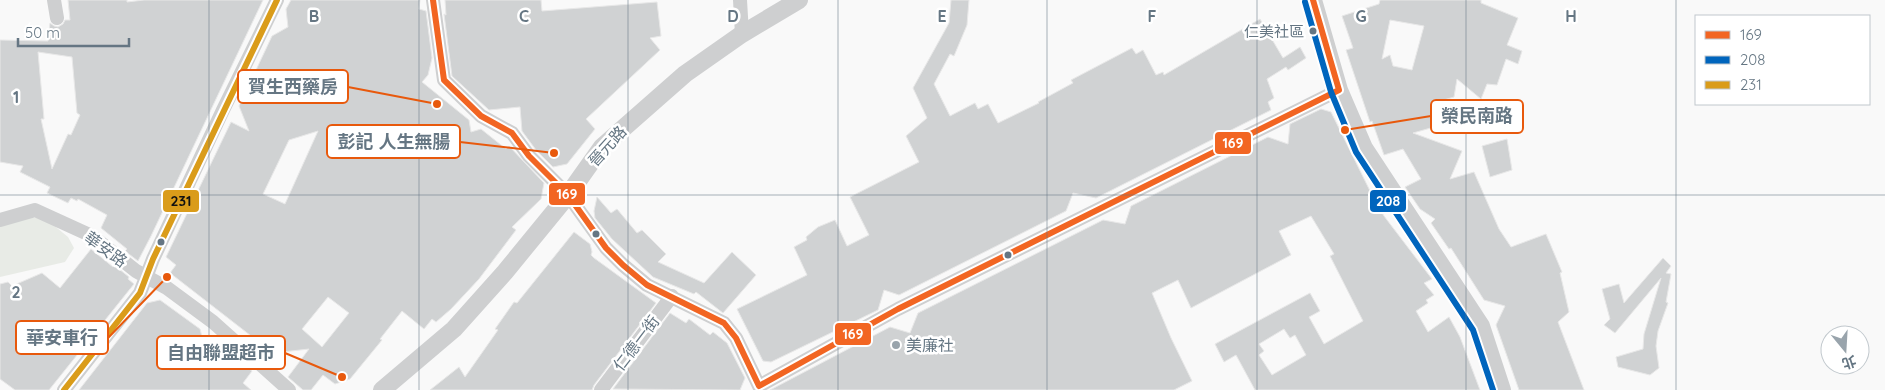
<svg xmlns="http://www.w3.org/2000/svg" width="1885" height="390" font-family="Quicksand,'Noto Sans TC',sans-serif">
	<style>
		.green { fill: #e8ebe6 }
		.building { fill: #d0d2d3; stroke: #e8e8e8; fill-rule: evenodd }
		.lines { fill: none; stroke-linecap: round; stroke-linejoin: round }
		.minor { stroke: #cecfd0; stroke-width: 14 }
		.tertiary { stroke: #cecfd0; stroke-width: 18 }
		.bus-1-casing { stroke: #fff; stroke-width: 10 }
		.bus-2-casing { stroke: #fff; stroke-width: 10 }
		.bus-3-casing { stroke: #fff; stroke-width: 10 }
		.bus-1 { stroke: #f26522; stroke-width: 6 }
		.bus-2 { stroke: #0065bd; stroke-width: 6 }
		.bus-3 { stroke: #da9c1a; stroke-width: 6 }
		.grid { fill: none; stroke: #657683; stroke-width: 1; stroke-opacity: 0.55 }
		.bus-dot { fill: #657683; stroke: #fff; stroke-width: 2 }
		.poi-dot { fill: #99a4ac; stroke: #fff; stroke-width: 2 }
		.labels { text-anchor: middle; dominant-baseline: central; stroke-width: 5; stroke-linejoin: round; paint-order: stroke }
		.bus-label { font-size: 15px; fill: #657683; stroke: #fff; text-anchor: end }
		.street-label { font-size: 16px; fill: #657683; stroke: #fff }
		.poi-label { font-size: 16px; fill: #657683; stroke: #fff; text-anchor: start }
		.grid-label { font-size: 16px; text-anchor: middle; font-weight: bold; fill: #657683; stroke: #fff; stroke-width: 5; stroke-linejoin: round; paint-order: stroke }
		.leader { fill: none; stroke: #e8590c; stroke-width: 2 }
		.callout-dot { fill: #e8590c; stroke: #fff; stroke-width: 2 }
		.callout { fill: #fff; stroke: #e8590c; stroke-width: 2 }
		.callout-label { font-size: 18px; text-anchor: middle; font-weight: bold; fill: #657683 }
		.line-badge { stroke: #fff; stroke-width: 2 }
		.badge-label { font-size: 14px; text-anchor: middle; font-weight: bold; fill: #fff }
		.pale-badge-label { font-size: 14px; text-anchor: middle; font-weight: bold; fill: #111 }
	</style>
	<rect width="100%" height="100%" fill="#f9f9f9"/>
	<path class="green" d="M 29,217 L 46,219 L 68,237 L 74,248 L 65,262 L 0,277 L 0,224 Z"/>
	<path class="building" d="M 68,0 L 127,0 L 127,2 L 144,0 L 263,0 L 151,236 L 138,261 L 125,251 L 127,249 L 101,228 L 107,215 L 78,199 L 77,201 L 71,198 L 68,203 L 47,193 L 50,187 L 20,172 L 23,166 L 0,162 L 0,40 L 48,41 L 50,23 L 54,26 L 58,27 L 63,24 L 65,20 L 70,20 ZM 38,52 L 72,57 L 77,113 L 80,115 L 71,135 L 68,134 L 52,169 L 41,119 L 44,119 Z
		M 291,0 L 420,0 L 419,9 L 426,11 L 432,58 L 428,75 L 422,82 L 469,120 L 471,132 L 481,129 L 506,149 L 509,146 L 544,183 L 541,199 L 512,227 L 516,230 L 479,279 L 451,309 L 436,322 L 432,319 L 424,329 L 402,311 L 380,339 L 382,340 L 350,379 L 335,384 L 323,375 L 311,390 L 303,390 L 288,377 L 309,349 L 273,353 L 170,273 L 176,265 L 166,257 L 231,122 L 249,131 L 239,106 L 272,36 L 288,27 L 286,9 ZM 318,131 L 285,204 L 263,194 L 289,140 ZM 328,297 L 349,313 L 322,347 L 302,329 Z
		M 445,0 L 541,0 L 542,11 L 657,2 L 661,36 L 650,38 L 660,50 L 586,119 L 595,129 L 567,164 L 553,167 L 536,150 L 522,131 L 520,107 L 489,110 L 452,76 L 444,14 L 446,15 Z
		M 951,0 L 969,0 L 967,25 L 954,56 L 950,54 L 934,84 L 950,116 L 975,103 L 978,109 L 988,104 L 998,123 L 1039,103 L 1038,102 L 1073,83 L 1071,80 L 1132,48 L 1136,54 L 1143,50 L 1156,75 L 1163,72 L 1164,75 L 1260,19 L 1283,58 L 1300,47 L 1306,58 L 1288,70 L 1286,67 L 1267,79 L 1274,98 L 1268,102 L 1271,110 L 1096,198 L 1073,193 L 1066,211 L 899,295 L 884,290 L 878,310 L 771,362 L 763,361 L 737,309 L 807,275 L 794,247 L 807,240 L 806,237 L 818,227 L 835,220 L 847,246 L 869,235 L 850,197 L 919,162 L 906,136 L 927,118 L 913,88 L 949,23 Z
		M 1380,0 L 1481,0 L 1481,3 L 1518,18 L 1507,45 L 1522,51 L 1518,64 L 1506,59 L 1497,85 L 1487,84 L 1481,99 L 1457,79 L 1454,97 L 1440,101 L 1448,123 L 1413,133 L 1462,151 L 1450,179 L 1474,172 L 1499,229 L 1511,247 L 1546,234 L 1562,272 L 1560,273 L 1569,312 L 1558,322 L 1584,390 L 1519,390 L 1496,325 L 1505,306 L 1484,300 L 1451,248 L 1449,249 L 1431,223 L 1435,219 L 1420,209 L 1405,187 L 1421,179 L 1403,149 L 1384,155 L 1372,121 L 1370,122 L 1346,50 L 1353,48 L 1342,16 L 1379,4 ZM 1390,20 L 1424,26 L 1412,70 L 1393,66 L 1390,55 L 1382,59 Z
		M 1321,109 L 1331,112 L 1375,201 L 1384,216 L 1432,279 L 1424,283 L 1434,295 L 1426,300 L 1428,303 L 1416,311 L 1428,332 L 1449,317 L 1460,337 L 1480,390 L 1255,390 L 1236,355 L 1224,362 L 1215,344 L 1310,293 L 1320,311 L 1309,317 L 1324,344 L 1363,321 L 1330,256 L 1334,254 L 1311,216 L 1279,231 L 1291,255 L 1191,308 L 1178,280 L 1152,293 L 1171,338 L 1192,381 L 1174,390 L 770,390 L 890,327 L 910,333 L 918,313 L 1103,220 L 1125,224 L 1131,206 L 1268,137 L 1288,144 L 1290,124 ZM 1284,329 L 1290,338 L 1295,335 L 1306,355 L 1272,375 L 1259,355 L 1264,351 L 1259,344 Z
		M 1507,139 L 1512,170 L 1490,177 L 1482,146 Z
		M 597,197 L 611,213 L 617,209 L 637,233 L 642,230 L 666,254 L 658,262 L 704,283 L 732,252 L 756,275 L 723,313 L 696,292 L 694,294 L 653,277 L 612,239 L 595,218 L 594,211 Z
		M 574,232 L 590,244 L 592,252 L 591,255 L 594,258 L 656,303 L 594,385 L 592,390 L 430,390 L 459,367 L 465,377 L 498,330 L 495,329 L 514,302 L 517,303 Z
		M 91,249 L 113,267 L 114,265 L 129,277 L 128,279 L 134,284 L 49,390 L 15,390 L 0,379 L 0,284 L 8,282 L 12,286 L 42,273 L 60,288 Z
		M 1663,258 L 1671,266 L 1666,273 L 1671,274 L 1666,302 L 1668,303 L 1658,331 L 1656,346 L 1659,368 L 1650,375 L 1618,367 L 1616,357 L 1643,349 L 1644,334 L 1661,278 L 1615,333 L 1604,325 L 1610,319 L 1602,289 L 1619,284 L 1624,303 Z
		M 160,300 L 200,329 L 202,337 L 228,357 L 230,355 L 252,371 L 243,383 L 251,390 L 79,390 L 147,303 Z
		M 670,313 L 686,323 L 689,319 L 710,335 L 713,332 L 727,343 L 745,378 L 740,390 L 613,389 Z"/>
	<g class="lines">
		<path class="minor" d="M 54,0 L 57,18
			M 433,0 L 444,80 L 481,116 L 512,133 L 529,156 L 568,195 L 606,248 L 623,265 L 647,285 L 724,323 L 736,338 L 759,386 L 898,309 L 1339,90
			M 740,0 L 742,34
			M 0,220 L 35,210 L 92,236 L 136,271 L 167,288 L 213,322 L 289,390
			M 64,390 L 140,293 L 153,259 L 223,110 L 277,0
			M 601,390 L 672,296"/>
		<path class="tertiary" d="M 1313,0 L 1339,90 L 1364,148 L 1481,326 L 1502,390
			M 382,390 L 454,329 L 505,272 L 568,195 L 602,147 L 685,74 L 742,34 L 799,0"/>
		<defs>
			<path id="bus-1" d="M 433,0 L 444,80 L 481,116 L 512,133 L 529,156 L 568,195 L 606,248 L 623,265 L 647,285 L 724,323 L 736,338 L 759,386 L 898,309 L 1339,90 L 1313,0"/>
			<path id="bus-2" d="M 1305,2 L 1331,92 L 1356,152 L 1473,330 L 1493,390"/>
			<path id="bus-3" d="M 64,390 L 140,293 L 153,259 L 277,0"/>
		</defs>
		<use href="#bus-1" class="bus-1-casing"/>
		<use href="#bus-2" class="bus-2-casing"/>
		<use href="#bus-3" class="bus-3-casing"/>
		<use href="#bus-1" class="bus-1"/>
		<use href="#bus-2" class="bus-2"/>
		<use href="#bus-3" class="bus-3"/>
	</g>
	<path class="grid" d="M 209,0 L 209,390M 419,0 L 419,390M 628,0 L 628,390M 838,0 L 838,390M 1047,0 L 1047,390M 1257,0 L 1257,390M 1466,0 L 1466,390M 1676,0 L 1676,390M 0,195 L 1885,195"/>
	<g class="bus-dot">
		<circle cx="1313" cy="31" r="4.5"/>
		<circle cx="596" cy="234" r="4.5"/>
		<circle cx="161" cy="242" r="4.5"/>
		<circle cx="1008" cy="255" r="4.5"/>
	</g>
	<circle class="poi-dot" cx="896" cy="345" r="5"/>
	<g class="labels">
		<g class="bus-label">
			<text x="1304" y="31">仁美社區</text>
		</g>
		<g class="street-label">
			<text transform="translate(607 146) rotate(-48)">晉元路</text>
			<text transform="translate(106 249) rotate(36)">華安路</text>
			<text transform="translate(636 343) rotate(-53)">仁德一街</text>
		</g>
		<g class="poi-label">
			<text x="906" y="345">美廉社</text>
		</g>
	</g>
	<g class="grid-label">
		<text x="314" y="22">B</text>
		<text x="524" y="22">C</text>
		<text x="733" y="22">D</text>
		<text x="942" y="22">E</text>
		<text x="1152" y="22">F</text>
		<text x="1361" y="22">G</text>
		<text x="1571" y="22">H</text>
		<text x="16" y="103">1</text>
		<text x="16" y="298">2</text>
	</g>
	<path class="leader" d="M437 104L348 87M1345 130L1431 116M554 153L460 142M167 277L108 338M342 377L285 353"/>
	<g class="callout-dot">
		<circle cx="437" cy="104" r="5"/>
		<circle cx="1345" cy="130" r="5"/>
		<circle cx="554" cy="153" r="5"/>
		<circle cx="167" cy="277" r="5"/>
		<circle cx="342" cy="377" r="5"/>
	</g>
	<g class="callout">
		<rect x="238" y="70" width="110" height="33" rx="5"/>
		<rect x="1431" y="100" width="92" height="33" rx="5"/>
		<rect x="327" y="125" width="133" height="33" rx="5"/>
		<rect x="16" y="321" width="92" height="33" rx="5"/>
		<rect x="157" y="336" width="128" height="33" rx="5"/>
	</g>
	<g class="callout-label">
		<text x="293" y="93">賀生西藥房</text>
		<text x="1477" y="122">榮民南路</text>
		<text x="394" y="148">彭記 人生無腸</text>
		<text x="62" y="344">華安車行</text>
		<text x="221" y="359">自由聯盟超市</text>
	</g>
	<g class="line-badge">
		<rect x="1214" y="131" width="38" height="24" rx="5" fill="#f26522"/>
		<rect x="548" y="182" width="38" height="24" rx="5" fill="#f26522"/>
		<rect x="1369" y="189" width="38" height="24" rx="5" fill="#0065bd"/>
		<rect x="162" y="189" width="38" height="24" rx="5" fill="#da9c1a"/>
		<rect x="834" y="322" width="38" height="24" rx="5" fill="#f26522"/>
	</g>
	<g class="badge-label">
		<text x="1233" y="148">169</text>
		<text x="567" y="199">169</text>
		<text x="1388" y="206">208</text>
		<text x="853" y="339">169</text>
	</g>
	<g class="pale-badge-label">
		<text x="181" y="206">231</text>
	</g>
	<rect x="1695" y="15" width="175" height="90" fill="#ffffff" stroke="#c1c8cd"/>
	<rect x="1705" y="31" width="25" height="8" fill="#f26522" stroke="#c1c8cd"/>
	<text x="1740" y="40" font-size="15" fill="#657683">169</text>
	<rect x="1705" y="56" width="25" height="8" fill="#0065bd" stroke="#c1c8cd"/>
	<text x="1740" y="65" font-size="15" fill="#657683">208</text>
	<rect x="1705" y="81" width="25" height="8" fill="#da9c1a" stroke="#c1c8cd"/>
	<text x="1740" y="90" font-size="15" fill="#657683">231</text>
	<g transform="translate(1845 350) rotate(162)"><circle r="24" fill="#ffffff" stroke="#c1c8cd"/>
	<path d="M0-4L9 19L0 12L-9 19Z" fill="#99a4ac"/>
	<text y="-8" font-size="14" font-weight="bold" text-anchor="middle" fill="#657683">北</text>
	</g>
	<path d="M18 38v8h111v-8" fill="none" stroke="#657683" stroke-width="2.5"/>
	<text x="25" y="38" font-size="15" fill="#657683" stroke="#ffffff" stroke-width="4" paint-order="stroke">50 m</text>
</svg>
